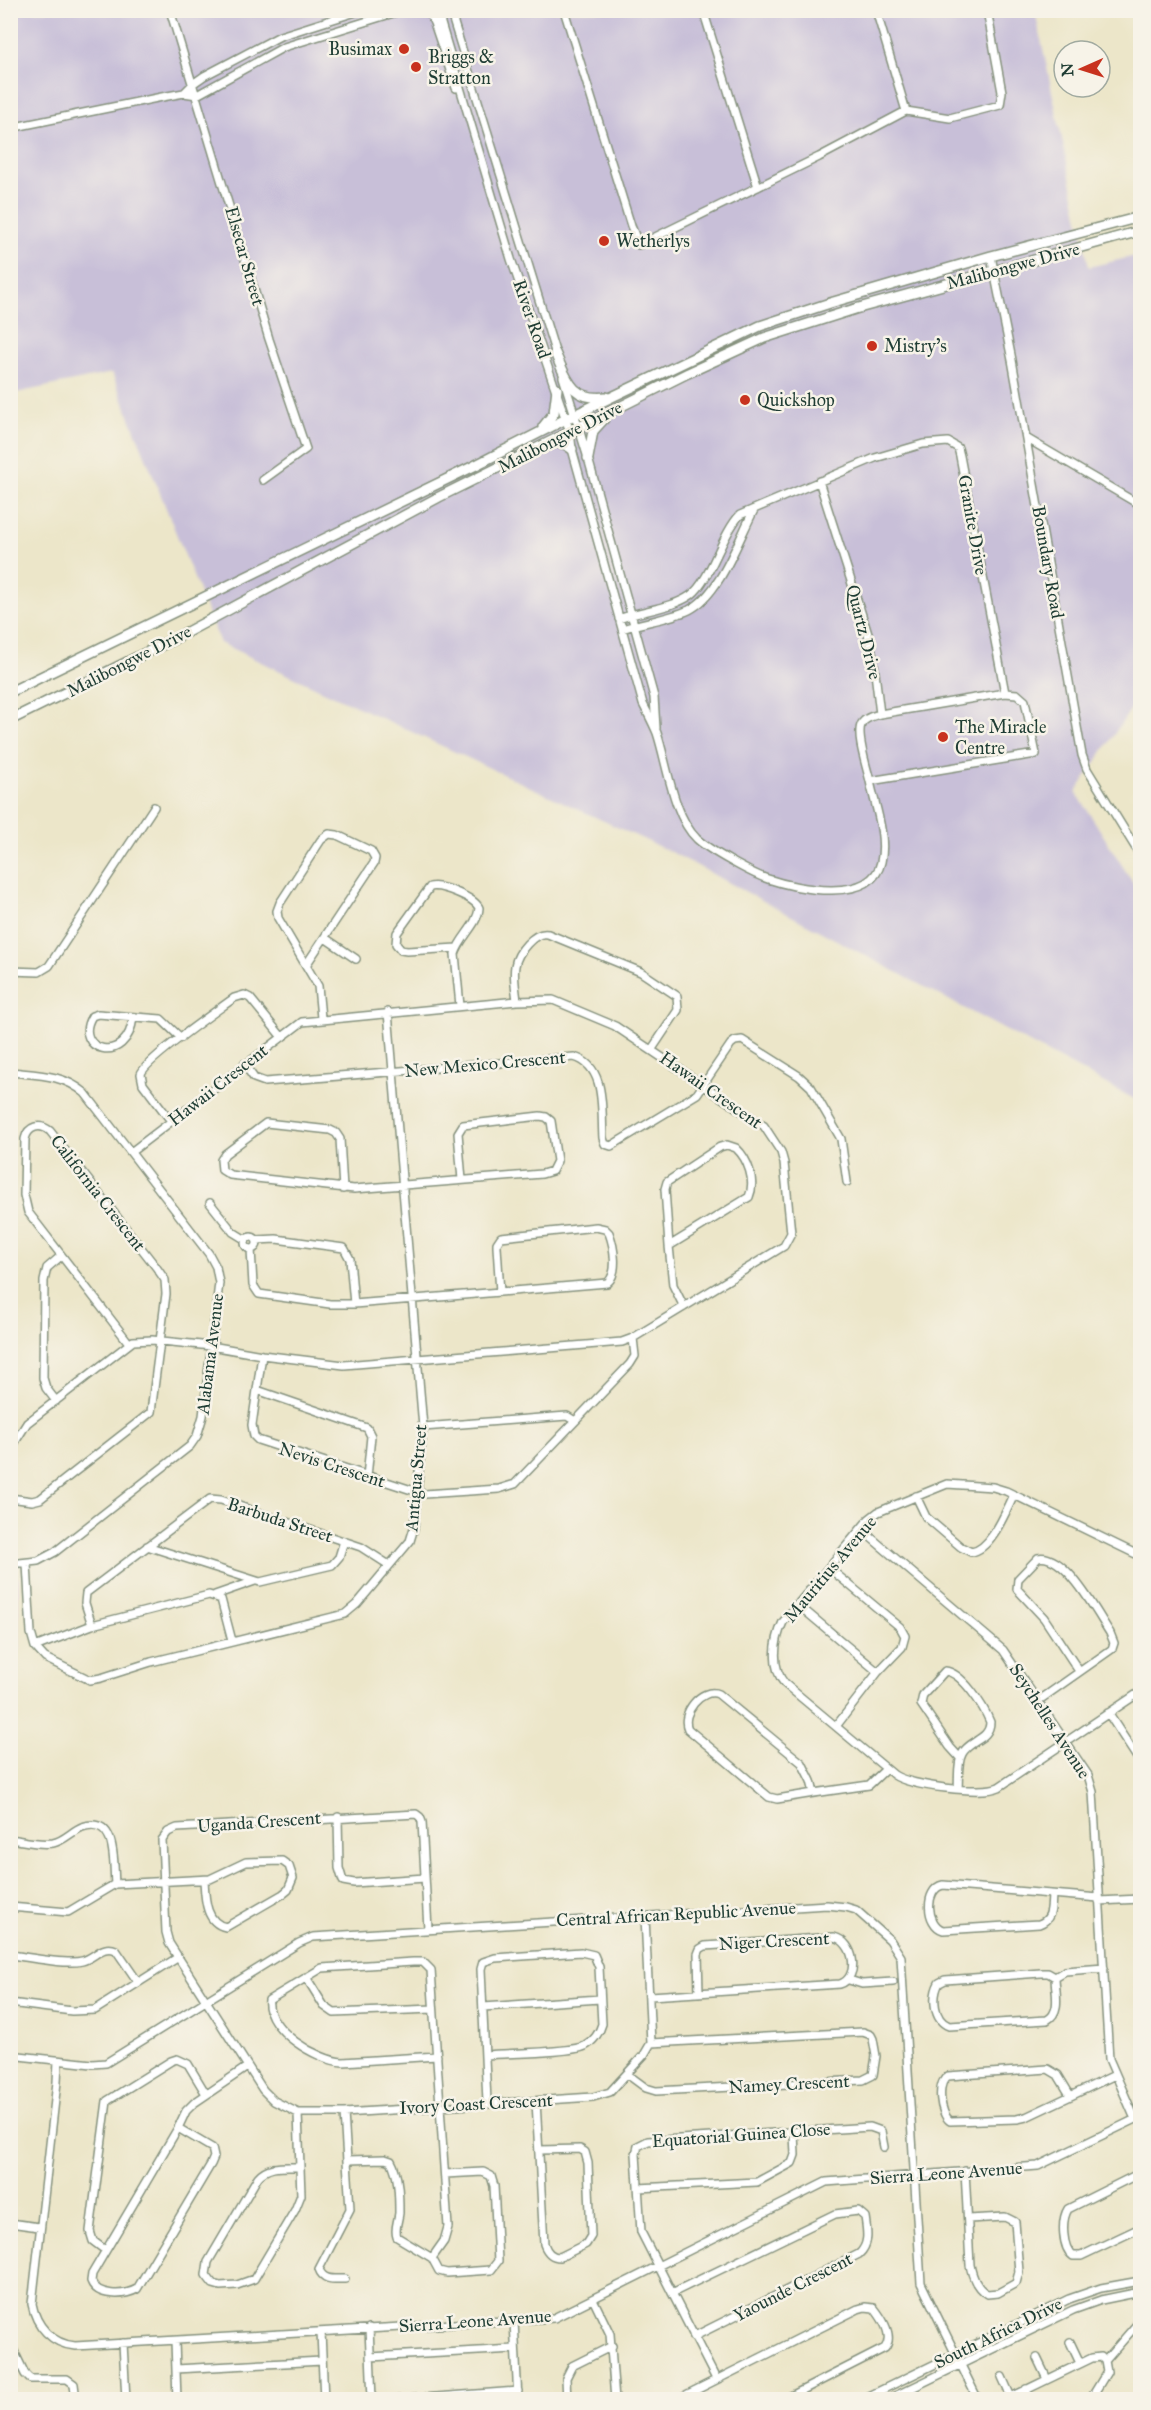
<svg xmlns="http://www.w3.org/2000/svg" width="1151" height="2410" font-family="'IM FELL Great Primer',serif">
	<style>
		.built { fill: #e7d2ef }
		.industrial { fill: #c8bfd8 }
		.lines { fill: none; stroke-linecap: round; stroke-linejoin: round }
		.minor-casing { stroke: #86927e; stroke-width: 10 }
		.major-casing { stroke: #86927e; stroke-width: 12 }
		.minor { stroke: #fff; stroke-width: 7 }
		.major { stroke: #fff; stroke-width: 9 }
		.poi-dot { fill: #c8321e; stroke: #f7f3e8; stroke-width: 2 }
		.labels { text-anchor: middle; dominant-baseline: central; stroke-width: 5; stroke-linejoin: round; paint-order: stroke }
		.poi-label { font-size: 18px; fill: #1f3d34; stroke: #f7f3e8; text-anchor: start }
		.street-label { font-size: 18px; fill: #1f3d34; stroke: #f7f3e8 }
	</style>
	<rect width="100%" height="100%" fill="#f7f3e8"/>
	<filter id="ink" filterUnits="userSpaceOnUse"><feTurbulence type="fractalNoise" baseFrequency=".0167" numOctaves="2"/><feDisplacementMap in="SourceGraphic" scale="12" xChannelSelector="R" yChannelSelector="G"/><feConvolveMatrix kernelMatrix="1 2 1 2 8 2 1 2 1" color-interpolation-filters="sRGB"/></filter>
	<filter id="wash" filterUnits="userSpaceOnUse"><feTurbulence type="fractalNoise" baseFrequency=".008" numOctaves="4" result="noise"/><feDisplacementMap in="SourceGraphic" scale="24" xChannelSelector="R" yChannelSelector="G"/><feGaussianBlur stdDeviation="1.35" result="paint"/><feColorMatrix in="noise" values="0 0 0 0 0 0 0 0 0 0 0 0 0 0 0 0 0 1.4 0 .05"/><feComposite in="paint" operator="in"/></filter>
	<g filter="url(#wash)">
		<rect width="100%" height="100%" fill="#ece6c9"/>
		<path class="built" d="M 11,1575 L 18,1578 L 19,1650 L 11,1654 Z"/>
		<path class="industrial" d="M 10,11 L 1035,11 L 1089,267 L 1140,255 L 1140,695 L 1076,792 L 1140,894 L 1140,1102 L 675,854 L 220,643 L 112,373 L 11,394 Z"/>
	</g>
	<g filter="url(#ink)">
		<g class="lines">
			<defs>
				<path id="minor" d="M 170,10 L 269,339 L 306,449 L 263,480
					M 428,10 L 434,23 L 456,88
					M 437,10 L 511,259 L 570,432 L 572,449 L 643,704 C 648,714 653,723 657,733 C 667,763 673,816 697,839 C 709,850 752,874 768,879 C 797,889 872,904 881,862 C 887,836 875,806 870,781
					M 450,10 L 557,358
					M 564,10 L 631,226 L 639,245 L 819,157 L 906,111 L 950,118 L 1000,105 L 1002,92 L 987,10
					M 703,10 L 758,187
					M 876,10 L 906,111
					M 184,93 L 194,83 L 204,76 L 280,36 L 362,10
					M 10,128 L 162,97 L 184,93 L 197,95 L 284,47 L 403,10
					M 991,256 L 1012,360 L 1082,755 L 1087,769 L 1140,855
					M 563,377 L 588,458 L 654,697 L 656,728
					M 1026,438 L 1140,505
					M 819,481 L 868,634 L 873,656 L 880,714 C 874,716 866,717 862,723 C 855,733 867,768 870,781 L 1036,754 L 1025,701 L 1017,694 L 1005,693
					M 619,619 C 642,610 671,609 691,595 C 711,580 721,535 740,515 L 875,458 L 923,444 L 948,442 L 958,448 L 960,456 L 1005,693 L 880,714
					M 622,629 C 644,622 669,619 689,610 C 720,595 738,540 754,510
					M 325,938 L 356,959
					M 457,948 L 407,951 L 401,950 L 396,944 L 397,933 L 430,887 C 441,884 475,898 479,908 C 478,925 460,937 455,954 L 460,1006
					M 306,965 L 374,863 L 375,858 L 371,851 L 337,835 L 329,834 L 321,840 L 280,903 L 277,911 L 278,918 L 318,986 L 321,1018
					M 10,971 L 39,972 L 49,966 L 154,807
					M 517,1001 C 516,990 513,977 515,966 C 517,953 534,931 548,934 L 641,972 L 677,996 L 678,1010 L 652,1049
					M 133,1017 C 128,1068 71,1050 92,1016 L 98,1014 L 161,1019 L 181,1038
					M 244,1064 L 254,1078 L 265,1082 L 574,1057 C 607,1066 601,1111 603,1138 L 605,1144 L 611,1146 L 697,1094 L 731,1044 L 735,1041 L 742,1040 L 799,1076 L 811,1087 L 841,1139 L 847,1182
					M 10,1072 C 38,1075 63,1074 85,1093 L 209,1254 L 216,1267 L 219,1283 L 203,1416 L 197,1436 L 190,1446 L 55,1552 L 38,1561 L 10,1564
					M 171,1121 L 143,1084 L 141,1074 C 145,1060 218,1010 234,998 L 244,995 L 250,998 L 281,1036
					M 343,1189 L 340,1139 L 336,1133 L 330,1130 L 266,1123 L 225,1154 L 221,1160 L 222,1170 L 230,1175 L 354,1189 L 542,1174 L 552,1171 L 557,1161 L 551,1121 L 546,1117 L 540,1116 L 463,1125 L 458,1133 L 462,1180
					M 210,1203 L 233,1232 L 246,1240
					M245 1243a6 6 0 1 1 12 0a6 6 0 1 1-12 0Z
					M 257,1240 L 276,1239 L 344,1248 L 350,1259 L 354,1304
					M 669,1246 L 665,1189 L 667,1182 L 720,1147 L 727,1145 L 736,1148 C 748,1159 756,1181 749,1197 L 669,1246 L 673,1285 L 684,1307
					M 251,1249 L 253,1285 L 259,1294 L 330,1304 L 354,1304 L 500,1292 L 497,1247 L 497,1243 L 501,1237 L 596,1227 L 605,1229 L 609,1233 C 614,1246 619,1274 607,1283 L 500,1292
					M 262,1355 L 252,1425 L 254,1436 L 258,1440 L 424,1494 L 499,1489 L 515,1484 L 630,1364 L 635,1356 L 633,1338
					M 257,1390 L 367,1428 L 371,1436 L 367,1477
					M 56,1401 L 46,1388 L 43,1378 L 44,1281 L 47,1268 L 61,1256
					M 423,1427 L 567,1416 L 575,1421
					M 10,1450 L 27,1423 L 133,1341 L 152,1340 L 211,1346 L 262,1355 L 344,1365 L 622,1342 L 633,1338 L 784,1246 L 791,1233 L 784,1163 L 781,1152 L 764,1126 L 615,1026 L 553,1000 L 517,1001 L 302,1022 L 131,1152
					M 916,1496 L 926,1517 L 961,1547 L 971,1552 C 991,1550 1006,1511 1014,1495
					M 10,1498 L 32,1501 L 40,1499 L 151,1412 L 166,1294 L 165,1280 L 156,1267 L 50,1131 C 40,1123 28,1126 25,1139 L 24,1195 L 28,1212 L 129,1343
					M 861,1529 L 1003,1650 L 1088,1775 L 1093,1792 L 1109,2059 L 1135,2119
					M 147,1546 L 260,1582 L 332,1565 L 339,1557 L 344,1541
					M 1140,1556 L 1006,1491 L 993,1487 L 947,1484 L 878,1512 L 869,1519 L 783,1622 C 774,1641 771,1668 785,1684 L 894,1775 C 910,1786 982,1795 999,1787 L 1140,1692
					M 27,1564 L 31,1633 L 35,1647 L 45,1658 L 90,1680 L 101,1678 L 151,1662 L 345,1614 L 357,1604 L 410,1541 L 414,1528 L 423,1427 L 388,1012
					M 829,1568 L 900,1627 L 905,1636 L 902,1647 L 878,1672 L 837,1725
					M 1140,1570 L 1137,1580 L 1140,1590
					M 215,1595 L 255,1581
					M 797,1604 L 878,1672
					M 92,1625 L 85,1603 L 86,1593 L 210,1499 L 221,1500 L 361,1547 L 389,1565
					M 35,1647 L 92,1625 L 209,1595 L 221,1599 L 232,1641
					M 1038,1701 L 1112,1649 L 1114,1643 L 1110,1633 C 1097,1613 1065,1552 1038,1558 L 1018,1579 L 1017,1589 L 1044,1618 L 1079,1671
					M 1108,1713 L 1140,1762
					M 958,1788 C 959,1778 957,1763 962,1754 C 969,1740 990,1740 990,1722 C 984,1707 962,1672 945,1671 L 923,1695 L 921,1704 L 950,1747 L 960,1758
					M 814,1793 L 777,1799 L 769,1797 L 688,1729 C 680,1714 702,1687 718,1694 L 802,1763 L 811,1781 L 814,1793 L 869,1785 L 886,1769
					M 338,1817 L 339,1868 L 343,1881 L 354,1883 L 425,1878
					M 10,1839 C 24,1841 40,1845 53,1843 C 64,1841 72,1831 82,1827 C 118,1815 113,1863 115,1884
					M 1052,1895 C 1051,1907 1053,1919 1039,1924 L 943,1930 C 926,1925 924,1889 943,1885 L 1099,1898
					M 1099,1901 L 1140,1899
					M 10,1907 L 68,1912 L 115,1884 L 210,1879 L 246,1862 L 282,1861 L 289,1866 L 293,1878 L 288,1890 L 283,1894 L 226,1927 C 205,1923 205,1897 204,1880
					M 428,1929 L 422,1822 L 420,1817 L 416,1814 L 177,1828 L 168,1832 L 162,1840 L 166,1932 L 169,1943 L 263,2090 L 274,2101 L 298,2113 L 344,2113 L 593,2097 L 610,2092 L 644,2055 L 651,2043 L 645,1917
					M 10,1955 C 28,1957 66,1965 82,1961 C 95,1958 102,1944 116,1950 L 138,1982
					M 1041,1973 L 1048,1973 L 1055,1977 C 1055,1991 1062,2012 1047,2020 L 949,2026 C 933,2020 932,1996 939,1983 L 945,1980 Z
					M 306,1977 L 324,2006 L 334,2013 L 433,2009
					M 1055,1977 L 1065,1971 L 1104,1968
					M 849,1980 L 862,1984 L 893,1982
					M 650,1996 L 840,1984 C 860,1978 855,1942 834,1937 L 705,1946 L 700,1949 L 698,1954 L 699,1993
					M 10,2003 L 72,2011 L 95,2010 L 177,1958
					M 483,2007 L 600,1999
					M 10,2055 L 92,2064 L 106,2063 L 299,1943 L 313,1937 L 827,1905 L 846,1907 L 856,1910 L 890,1940 L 901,1957 L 921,2283 L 978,2400
					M 486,2055 C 506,2053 570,2053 585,2046 C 593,2042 600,2032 602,2024 L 599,1967 L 594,1955 L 581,1952 L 495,1958 L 483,1962 L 481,1969 L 487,2102
					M 58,2061 L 57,2082 L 32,2304 C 36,2326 52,2344 75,2346 L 554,2318 L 826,2182 L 1038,2166 L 1140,2117
					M 627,2074 L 646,2088 L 656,2091 L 863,2080 L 873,2075 L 876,2056 L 873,2039 L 871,2035 L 863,2032 L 651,2043
					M 1070,2095 L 1058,2075 L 1048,2069 L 948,2076 C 936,2083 940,2114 950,2121 L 1017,2119 L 1026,2117 L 1115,2075
					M 536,2101 L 544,2244 C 547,2252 551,2257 560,2257 L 586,2244 L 591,2236 L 588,2163 L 585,2152 L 580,2149 L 540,2150
					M 298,2113 L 301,2195 L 295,2210 L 254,2279 L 237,2285 L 220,2286 L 213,2284 L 206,2275 L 208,2262 L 258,2177 C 268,2165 283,2167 299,2167
					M 344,2113 L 350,2209 L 319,2269 C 323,2281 334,2279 345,2279
					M 178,2128 L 212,2148 L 214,2157 L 211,2164 L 137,2289 C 124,2296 97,2297 91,2281 L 92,2274 L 178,2128 L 186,2111 L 194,2103 L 247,2067
					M 348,2160 L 385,2159 L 391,2161 C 399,2175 399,2198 399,2213 C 398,2222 394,2229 397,2237 L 432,2258 L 439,2271 L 447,2273 L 491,2270 L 498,2261 L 494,2186 L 491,2176 L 483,2172 L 445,2174
					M 965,2171 L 970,2265 C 972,2275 977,2289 987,2294 L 998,2293 L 1016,2283 L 1019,2272 L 1015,2222 L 1005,2217 L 968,2219
					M 1140,2173 L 1068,2209 C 1061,2220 1062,2248 1073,2256 L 1081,2256 L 1140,2228
					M 638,2188 L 757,2182 L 792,2163 L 795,2155 L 794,2133
					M 10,2223 L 39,2227
					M 105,2250 L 93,2241 L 90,2231 L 107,2101 L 171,2061 L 177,2059 L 188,2064 L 206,2094
					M 432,2258 L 444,2241 L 448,2227 L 431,1970 L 423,1962 L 413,1962 L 322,1968 L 269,2000 C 265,2029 318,2061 343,2062 L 437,2056
					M 672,2293 L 835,2214 L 858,2211 L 865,2217 C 867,2231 870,2244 859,2254 L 693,2337
					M 593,2299 L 610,2334 L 615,2400
					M 514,2321 L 518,2400
					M 369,2328 L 372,2400
					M 321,2332 L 324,2400
					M 175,2341 L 177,2400
					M 1070,2342 L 1080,2363
					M 10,2343 L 25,2374 L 30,2379 L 67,2379 L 74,2384 L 76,2400
					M 123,2343 L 126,2400
					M 370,2357 L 515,2349
					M 1037,2358 L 1047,2379
					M 1105,2361 L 1138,2323
					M 176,2369 L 322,2361
					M 1002,2377 L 1011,2397
					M 716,2379 L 641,2232 L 636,2154 L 638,2146 L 648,2141 L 870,2127 L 881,2131 L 884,2147
					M 1026,2389 L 1031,2400
					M 396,2400 L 518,2391
					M 567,2400 L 566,2378 L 572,2366 L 612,2346
					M 676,2400 L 858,2309 L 865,2307 L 874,2308 C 882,2318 894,2336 885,2348 L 783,2400
					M 861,2400 L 1069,2299 L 1101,2288 L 1140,2281
					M 887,2400 L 1073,2310 L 1101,2300 L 1140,2292
					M 1005,2400 L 1092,2358 L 1101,2357 L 1105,2361 L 1107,2372 L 1090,2400"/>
				<path id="major" d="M 555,353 C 567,379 571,401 606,397
					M 543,427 L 554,413 L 557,389
					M 552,442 L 565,444 L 572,449
					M 588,458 L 593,431 L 604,419
					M 10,692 L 474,466 L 566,419 L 760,326 L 830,303 L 991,256 L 1140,217
					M 10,720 L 174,639 L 439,497 L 688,373 L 764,338 L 855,309 L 1140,231"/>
			</defs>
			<use href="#minor" class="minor-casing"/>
			<use href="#major" class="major-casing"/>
			<use href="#minor" class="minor"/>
			<use href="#major" class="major"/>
		</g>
	</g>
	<g class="poi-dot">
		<circle cx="404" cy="49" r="6"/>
		<circle cx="416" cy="67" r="6"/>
		<circle cx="604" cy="241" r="6"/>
		<circle cx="872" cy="346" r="6"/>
		<circle cx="745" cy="400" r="6"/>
		<circle cx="943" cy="737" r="6"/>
	</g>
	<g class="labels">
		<g class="poi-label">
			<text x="392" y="49" text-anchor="end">Busimax</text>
			<text x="428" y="57">Briggs &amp;<tspan x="428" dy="21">Stratton</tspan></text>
			<text x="616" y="241">Wetherlys</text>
			<text x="884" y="346">Mistry's</text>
			<text x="757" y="400">Quickshop</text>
			<text x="955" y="727">The Miracle<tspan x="955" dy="21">Centre</tspan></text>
		</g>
		<g class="street-label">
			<text transform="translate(245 256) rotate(74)">Elsecar Street</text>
			<text transform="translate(1013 266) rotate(-15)">Malibongwe Drive</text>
			<text transform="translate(532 319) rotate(71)">River Road</text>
			<text transform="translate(560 437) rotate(-27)">Malibongwe Drive</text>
			<text transform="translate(973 525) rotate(80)">Granite Drive</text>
			<text transform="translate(1048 562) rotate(80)">Boundary Road</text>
			<text transform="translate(864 632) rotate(76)">Quartz Drive</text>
			<text transform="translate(129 661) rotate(-27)">Malibongwe Drive</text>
			<text transform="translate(485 1064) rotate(-5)">New Mexico Crescent</text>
			<text transform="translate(218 1085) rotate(-38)">Hawaii Crescent</text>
			<text transform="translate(711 1090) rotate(35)">Hawaii Crescent</text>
			<text transform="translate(98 1193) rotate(52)">California Crescent</text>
			<text transform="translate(210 1354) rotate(-83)">Alabama Avenue</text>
			<text transform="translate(332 1465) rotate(18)">Nevis Crescent</text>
			<text transform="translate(416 1478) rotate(-85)">Antigua Street</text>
			<text transform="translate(280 1520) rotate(18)">Barbuda Street</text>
			<text transform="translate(830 1569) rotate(-50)">Mauritius Avenue</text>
			<text transform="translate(1050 1721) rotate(57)">Seychelles Avenue</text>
			<text transform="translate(259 1822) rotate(-4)">Uganda Crescent</text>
			<text transform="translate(676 1914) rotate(-3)">Central African Republic Avenue</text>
			<text transform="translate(774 1941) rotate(-3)">Niger Crescent</text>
			<text transform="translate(789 2084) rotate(-3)">Namey Crescent</text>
			<text transform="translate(476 2104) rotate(-3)">Ivory Coast Crescent</text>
			<text transform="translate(741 2135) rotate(-4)">Equatorial Guinea Close</text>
			<text transform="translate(946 2173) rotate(-4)">Sierra Leone Avenue</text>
			<text transform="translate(793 2287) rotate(-27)">Yaounde Crescent</text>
			<text transform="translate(475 2321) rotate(-4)">Sierra Leone Avenue</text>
			<text transform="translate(998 2333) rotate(-26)">South Africa Drive</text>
		</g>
	</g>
	<rect width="1151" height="2410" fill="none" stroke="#f7f3e8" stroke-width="36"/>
	<g transform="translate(1082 69) rotate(267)"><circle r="28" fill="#f7f3e8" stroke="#a1aaa0" stroke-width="1.5"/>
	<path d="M0-4.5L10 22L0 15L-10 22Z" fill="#c8321e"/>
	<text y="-9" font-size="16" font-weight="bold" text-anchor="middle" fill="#1f3d34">N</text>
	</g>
</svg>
